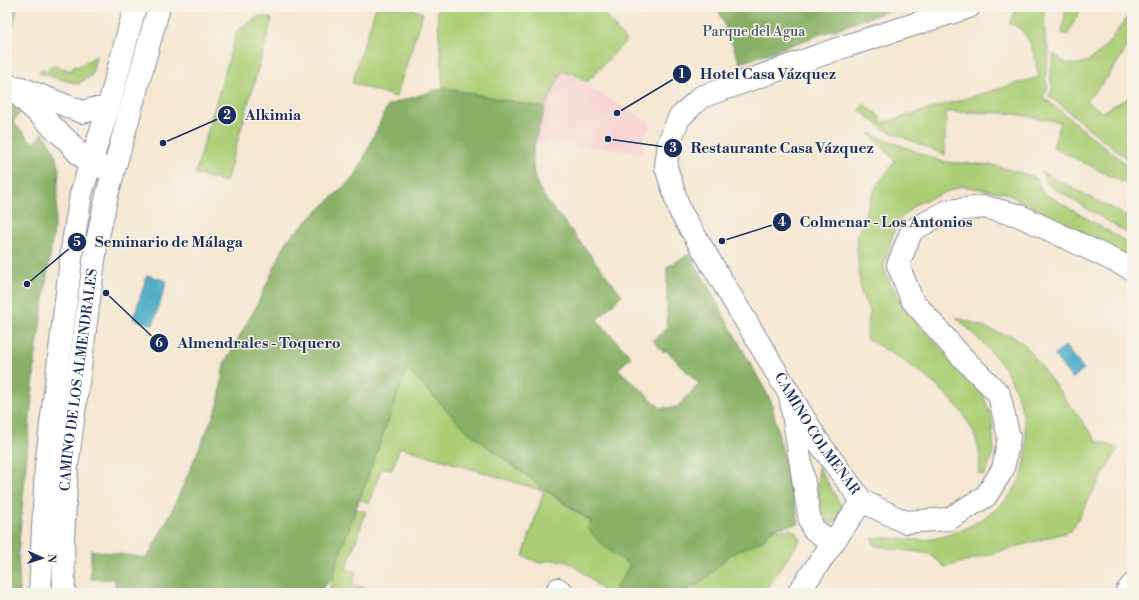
<svg xmlns="http://www.w3.org/2000/svg" width="1139" height="600" font-family="'Libre Bodoni',serif">
	<style>
		.built { fill: #f7cfd2 }
		.green { fill: #accd75; stroke: #647e6a }
		.forest { fill: #89b066; stroke: #527062 }
		.water { fill: #43a7c3; stroke: #2f6b90 }
		.lines { fill: none; stroke-linecap: round; stroke-linejoin: round }
		.minor-casing { stroke: #888b98; stroke-width: 24 }
		.tertiary-casing { stroke: #888b98; stroke-width: 24 }
		.secondary-casing { stroke: #888b98; stroke-width: 24 }
		.primary-casing { stroke: #888b98; stroke-width: 24 }
		.minor { stroke: #fff; stroke-width: 22 }
		.tertiary { stroke: #fff; stroke-width: 22 }
		.secondary { stroke: #fff; stroke-width: 22 }
		.primary { stroke: #fff; stroke-width: 22 }
		.labels { text-anchor: middle; dominant-baseline: central; stroke-width: 3; stroke-linejoin: round; paint-order: stroke }
		.park-label { font-size: 14px; fill: #3f5664; stroke: #f7f3e8 }
		.street-label { font-size: 14px; fill: #1b2f5e; stroke: #f7f3e8 }
		.leader { fill: none; stroke: #1b2f5e; stroke-width: 1.5 }
		.callout-dot { fill: #1b2f5e; stroke: #f7f3e8; stroke-width: 1.5 }
		.mark-label { font-size: 12px; text-anchor: middle; font-weight: bold; fill: #fff }
		.callout-label { font-size: 15px; text-anchor: middle; font-weight: bold; fill: #1b2f5e; stroke: #f7f3e8; stroke-width: 3; stroke-linejoin: round; paint-order: stroke }
	</style>
	<rect width="100%" height="100%" fill="#f7f3e8"/>
	<filter id="ink" filterUnits="userSpaceOnUse"><feTurbulence type="fractalNoise" baseFrequency=".025" numOctaves="2"/><feDisplacementMap in="SourceGraphic" scale="8" xChannelSelector="R" yChannelSelector="G"/><feConvolveMatrix kernelMatrix="1 2 1 2 8 2 1 2 1" color-interpolation-filters="sRGB"/></filter>
	<filter id="wash" filterUnits="userSpaceOnUse"><feTurbulence type="fractalNoise" baseFrequency=".012" numOctaves="4" result="noise"/><feDisplacementMap in="SourceGraphic" scale="16" xChannelSelector="R" yChannelSelector="G"/><feGaussianBlur stdDeviation="0.9" result="paint"/><feColorMatrix in="noise" values="0 0 0 0 0 0 0 0 0 0 0 0 0 0 0 0 0 1.4 0 .05"/><feComposite in="paint" operator="in"/></filter>
	<g filter="url(#wash)">
		<rect width="100%" height="100%" fill="#f5e7d2"/>
		<path class="built" d="M 562,71 L 651,123 L 644,137 L 642,154 L 630,151 L 535,141 L 547,101 Z"/>
		<path class="green" d="M 7,7 L 17,7 L 12,31 L 7,30 Z
			M 376,7 L 406,7 L 423,13 L 396,97 L 352,83 Z
			M 437,7 L 599,7 L 626,41 L 587,82 L 570,72 L 569,74 L 562,71 L 545,108 L 443,88 Z
			M 1018,7 L 1044,7 L 1045,40 L 1049,52 L 1045,77 L 1048,88 L 1043,97 L 1132,169 L 1132,187 L 1053,147 L 1061,122 L 1009,113 L 946,112 L 945,155 L 884,129 L 859,110 L 864,104 L 879,116 L 882,123 L 1039,77 C 1034,57 1032,30 1009,23 Z
			M 1066,7 L 1082,7 L 1067,35 L 1062,33 Z
			M 1132,9 L 1132,39 L 1108,77 L 1086,101 L 1102,112 L 1132,96 L 1132,163 L 1049,96 L 1053,88 L 1050,78 L 1054,54 C 1058,57 1061,60 1064,62 C 1093,76 1119,28 1132,9 Z
			M 260,16 L 272,19 L 226,182 L 195,174 L 237,31 Z
			M 96,56 L 92,75 L 78,84 L 39,73 L 41,69 L 49,71 L 51,65 L 72,71 L 73,66 L 78,67 Z
			M 869,133 L 943,162 L 993,165 L 1025,174 L 1037,179 L 1042,192 L 1132,245 L 1132,258 L 1006,193 L 961,186 L 916,204 L 897,222 L 884,264 L 887,277 L 906,311 L 982,392 L 992,419 L 994,452 L 984,475 L 979,474 C 979,467 981,459 979,452 C 971,399 908,363 866,338 L 870,312 L 861,293 L 856,237 L 876,187 L 895,161 Z
			M 1042,172 L 1132,219 L 1132,236 L 1047,184 Z
			M 956,317 L 1005,335 L 1010,335 L 1024,344 L 1097,441 L 1118,448 L 1071,531 L 945,567 L 930,554 L 875,546 L 872,538 C 895,536 918,544 941,537 C 971,529 1012,506 1022,474 C 1032,441 1023,400 1006,371 C 997,355 970,331 956,317 Z
			M 407,368 L 467,431 L 551,494 L 591,522 L 588,528 L 792,530 L 796,532 L 800,540 L 763,593 L 606,593 C 585,576 569,551 540,563 L 523,556 L 544,491 L 400,447 L 392,470 L 382,467 L 369,503 L 359,499 Z
			M 818,466 L 843,509 L 832,525 L 819,519 Z
			M 356,509 L 366,512 L 346,569 L 356,572 L 352,584 L 383,593 L 329,593 L 336,564 Z"/>
		<path class="forest" d="M 717,7 L 899,7 L 740,63 Z
			M 443,88 L 545,108 C 540,127 531,147 533,167 C 535,192 555,210 570,229 C 587,251 604,272 622,295 L 597,320 L 631,357 L 618,369 L 661,408 L 677,407 L 699,384 L 666,350 L 663,352 L 653,340 L 667,328 L 667,267 L 690,254 L 771,401 L 799,524 L 772,529 L 763,540 L 730,555 L 701,583 L 679,593 L 613,593 L 630,565 C 610,552 602,547 588,528 L 591,521 L 551,494 L 467,431 L 407,369 L 336,564 L 333,578 L 317,593 L 115,593 L 115,579 L 91,579 L 91,550 L 147,558 L 171,513 L 218,405 L 224,364 L 256,307 L 287,240 L 356,175 L 388,105 Z
			M 7,101 L 21,112 L 13,122 L 33,143 L 43,133 L 54,151 L 59,168 L 56,215 L 36,353 L 30,419 L 18,554 L 20,593 L 7,593 Z"/>
		<path class="water" d="M 147,275 L 167,281 L 153,325 L 133,319 Z
			M 1065,346 L 1084,369 L 1072,379 L 1054,355 Z"/>
	</g>
	<g filter="url(#ink)">
		<g class="lines">
			<defs>
				<path id="minor" d="M 7,84 L 70,143 C 82,161 94,164 113,171
					M 18,87 L 82,112 L 94,109 L 108,109
					M 790,395 L 809,516 L 813,529 L 833,543
					M 558,589 L 563,593
					M 1126,593 L 1132,585"/>
				<path id="tertiary" d="M 798,593 L 862,501"/>
				<g id="secondary">
					<path id="s1" d="M 969,7 L 846,46 L 701,97 L 679,118 L 669,142 L 666,167 L 680,211 L 817,440 L 862,501 L 905,522 L 949,519 L 986,496 L 1003,469 L 1009,438 L 999,394 L 961,356 L 912,300 L 898,265 L 912,230 L 948,211 L 984,207 L 1018,215 L 1132,269"/>
				</g>
				<g id="primary">
					<path d="M 40,593 L 46,466 L 73,243 L 81,194 L 108,109 L 135,7"/>
					<path id="s2" d="M 64,593 L 63,539 L 67,466 L 96,246 L 107,195 L 159,7"/>
				</g>
			</defs>
			<use href="#minor" class="minor-casing"/>
			<use href="#tertiary" class="tertiary-casing"/>
			<use href="#secondary" class="secondary-casing"/>
			<use href="#primary" class="primary-casing"/>
			<use href="#minor" class="minor"/>
			<use href="#tertiary" class="tertiary"/>
			<use href="#secondary" class="secondary"/>
			<use href="#primary" class="primary"/>
		</g>
	</g>
	<g class="labels">
		<g class="park-label">
			<text x="754" y="32">Parque del Agua</text>
		</g>
		<g class="street-label">
			<text stroke="none"><textPath href="#s2" startOffset="214">CAMINO DE LOS ALMENDRALES</textPath></text>
			<text stroke="none"><textPath href="#s1" startOffset="672">CAMINO COLMENAR</textPath></text>
		</g>
	</g>
	<path class="leader" d="M617 113L682 74M163 143L227 115M608 139L673 148M722 241L782 222M27 284L77 242M106 293L159 343"/>
	<g class="callout-dot">
		<circle cx="617" cy="113" r="4"/>
		<circle cx="163" cy="143" r="4"/>
		<circle cx="608" cy="139" r="4"/>
		<circle cx="722" cy="241" r="4"/>
		<circle cx="27" cy="284" r="4"/>
		<circle cx="106" cy="293" r="4"/>
		<circle cx="682" cy="74" r="10"/>
		<circle cx="227" cy="115" r="10"/>
		<circle cx="673" cy="148" r="10"/>
		<circle cx="782" cy="222" r="10"/>
		<circle cx="77" cy="242" r="10"/>
		<circle cx="159" cy="343" r="10"/>
	</g>
	<g class="mark-label">
		<text x="682" y="78">1</text>
		<text x="227" y="119">2</text>
		<text x="673" y="152">3</text>
		<text x="782" y="226">4</text>
		<text x="77" y="246">5</text>
		<text x="159" y="347">6</text>
	</g>
	<g class="callout-label">
		<text x="768" y="79">Hotel Casa Vázquez</text>
		<text x="273" y="120">Alkimia</text>
		<text x="782" y="153">Restaurante Casa Vázquez</text>
		<text x="886" y="227">Colmenar - Los Antonios</text>
		<text x="169" y="247">Seminario de Málaga</text>
		<text x="259" y="348">Almendrales - Toquero</text>
	</g>
	<rect width="1139" height="600" fill="none" stroke="#f7f3e8" stroke-width="24"/>
	<g transform="translate(42 558) rotate(93)" stroke="#f7f3e8" stroke-width="3" paint-order="stroke">
	<path d="M0-3L7 15L0 10L-7 15Z" fill="#1b2f5e"/>
	<text y="-6" font-size="11" font-weight="bold" text-anchor="middle" fill="#1b2f5e">N</text>
	</g>
</svg>
